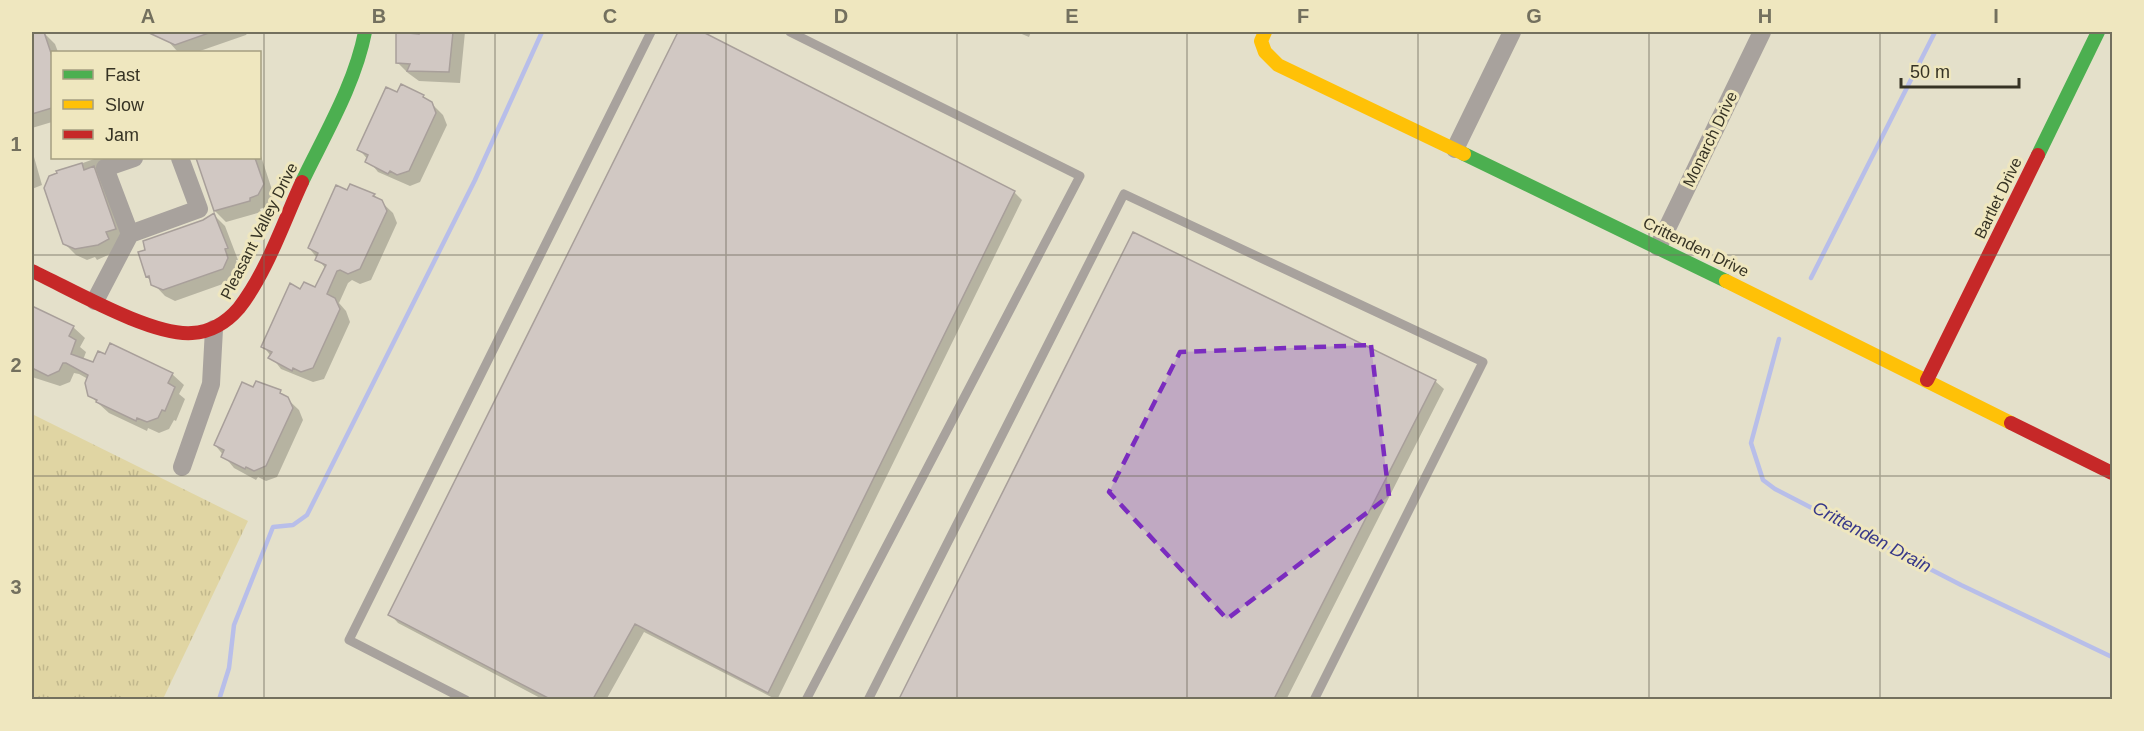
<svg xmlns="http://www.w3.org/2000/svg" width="2144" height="731" font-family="Helvetica,sans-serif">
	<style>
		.grass { fill: url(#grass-tufts) }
		.shadow { fill: #0003 }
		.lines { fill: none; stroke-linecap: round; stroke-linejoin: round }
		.stream { stroke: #b8bee9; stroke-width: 4.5 }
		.building { fill: #d1c8c3; stroke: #a89f9a; stroke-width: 1.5 }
		.lane { stroke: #a8a29d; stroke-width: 9 }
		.street { stroke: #a8a29d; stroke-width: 18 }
		.fast { stroke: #4caf50; stroke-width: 14 }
		.slow { stroke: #ffc107; stroke-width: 14 }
		.jam { stroke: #c62828; stroke-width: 14 }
		.marked { fill: #7b2cbf; fill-opacity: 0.2; stroke: #7b2cbf; stroke-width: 4.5; stroke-dasharray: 12 8; stroke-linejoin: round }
		.grid { fill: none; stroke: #73705e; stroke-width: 1.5; stroke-opacity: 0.55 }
		.labels { text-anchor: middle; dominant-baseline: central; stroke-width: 6; stroke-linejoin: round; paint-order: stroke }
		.street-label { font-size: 16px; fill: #363324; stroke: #efe7bf }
		.water-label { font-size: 18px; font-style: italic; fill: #373889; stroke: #efe7bf }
		.neatline { fill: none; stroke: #73705e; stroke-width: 2 }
		.grid-label { font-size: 20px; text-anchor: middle; font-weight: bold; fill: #73705e }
	</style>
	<defs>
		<pattern id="grass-tufts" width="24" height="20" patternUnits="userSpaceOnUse" patternTransform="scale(1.5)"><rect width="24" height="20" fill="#e0d5a3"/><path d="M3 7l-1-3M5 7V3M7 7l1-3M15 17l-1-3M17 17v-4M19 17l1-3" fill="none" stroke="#c1b78c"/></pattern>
	</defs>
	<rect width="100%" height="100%" fill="#e4e0ca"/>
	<path class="grass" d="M 32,414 L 248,521 L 163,699 L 32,699 Z"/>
	<path class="shadow" d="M 32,32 L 43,32 L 55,44 L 58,52 L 52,52 L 52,122 L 32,128 Z
		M 160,32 L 248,32 L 246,35 L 197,52 L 177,51 Z
		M 398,32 L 465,32 L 460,83 L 419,81 L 408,73 L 397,62 Z
		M 679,32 L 699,32 L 1014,192 L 1022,200 L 777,700 L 644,632 L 606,700 L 544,700 L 398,623 L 390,614 Z
		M 1017,32 L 1031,32 L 1029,37 Z
		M 401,86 L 431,103 L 443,115 L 447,125 L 420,182 L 410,186 L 378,172 L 359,149 Z
		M 32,150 L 42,185 L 32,189 Z
		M 260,153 L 274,196 L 269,206 L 260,209 L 261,212 L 226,222 L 215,211 L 197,158 L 260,158 Z
		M 92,158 L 136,158 L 102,170 L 126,240 L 119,250 L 97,260 L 95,257 L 87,260 L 76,255 L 64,243 L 58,172 L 94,159 Z
		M 348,192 L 374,195 L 393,213 L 397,223 L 371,280 L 360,284 L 352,280 L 348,283 L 339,303 L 346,311 L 350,322 L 324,379 L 313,382 L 281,369 L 263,346 L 301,291 L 315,289 L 326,269 L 309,248 Z
		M 214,215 L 225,226 L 238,260 L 236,260 L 239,270 L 234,280 L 175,301 L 165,296 L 147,277 L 140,253 Z
		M 1134,234 L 1435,381 L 1444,389 L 1286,700 L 901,700 Z
		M 32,308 L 73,327 L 85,338 L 80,347 L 86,352 L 83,360 L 93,364 L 172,374 L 184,385 L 179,394 L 185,399 L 176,421 L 174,420 L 169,429 L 159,433 L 148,428 L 147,431 L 109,413 L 89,395 L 88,379 L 79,374 L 74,373 L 70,382 L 60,386 L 32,377 Z
		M 254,389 L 280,392 L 299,410 L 303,420 L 277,477 L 266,481 L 258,477 L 256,480 L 234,468 L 215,445 Z"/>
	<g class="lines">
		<path class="stream" d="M 1811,278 L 1935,32
			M 1779,339 L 1751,443 L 1763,480 L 1775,489 L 1961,585 L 2112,657
			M 219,700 L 229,668 L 234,625 L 273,527 L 293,525 L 307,515 L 475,180 L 542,32"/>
	</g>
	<path class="building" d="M 32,32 L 44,32 L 52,56 L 52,108 L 32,114 Z
		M 147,32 L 208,32 L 209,33 L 175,45 Z
		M 396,32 L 419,34 L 419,32 L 453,32 L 449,72 L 407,71 L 410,64 L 396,63 Z
		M 678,32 L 703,32 L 1015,191 L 768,693 L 635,624 L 593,699 L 550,699 L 388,615 Z
		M 401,84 L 424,95 L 423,97 L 432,102 L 436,113 L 409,171 L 397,175 L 390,171 L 388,174 L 365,162 L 368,155 L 357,150 L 386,87 L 397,92 Z
		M 196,158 L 255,158 L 264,184 L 258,195 L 250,198 L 250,201 L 214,211 Z
		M 82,163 L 84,170 L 94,166 L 116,229 L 106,232 L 109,239 L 98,245 L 75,249 L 63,244 L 44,188 L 49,176 L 57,173 L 56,171 Z
		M 350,184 L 375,194 L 373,196 L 382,200 L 387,211 L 360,269 L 348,274 L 340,270 L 337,271 L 327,294 L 335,298 L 340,309 L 313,368 L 301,372 L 293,368 L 292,371 L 268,358 L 272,352 L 261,347 L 290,283 L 300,289 L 304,282 L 315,287 L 326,265 L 315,260 L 318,253 L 308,248 L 336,185 L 347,190 Z
		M 214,213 L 228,248 L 225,249 L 228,258 L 223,269 L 163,290 L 151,285 L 149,276 L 146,277 L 138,252 L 145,250 L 143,241 L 203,220 Z
		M 1133,232 L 1436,380 L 1274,699 L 899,699 Z
		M 32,306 L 74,326 L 69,336 L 76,340 L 71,354 L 93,362 L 98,351 L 105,354 L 110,343 L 173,373 L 168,383 L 175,387 L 165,411 L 162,410 L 158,418 L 147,422 L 137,418 L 136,421 L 96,402 L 97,400 L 88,396 L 85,383 L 88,375 L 66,363 L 63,363 L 59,371 L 48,376 L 32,368 Z
		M 256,381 L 281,390 L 280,393 L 288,397 L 293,408 L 266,466 L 254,471 L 246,467 L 245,469 L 221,457 L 224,450 L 214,445 L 242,382 L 253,387 Z"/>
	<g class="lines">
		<path class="lane" d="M 790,32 L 1080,176 L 806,700
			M 466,700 L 349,640 L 651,32
			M 868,700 L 1124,194 L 1483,362 L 1314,700"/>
		<path class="street" d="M 1455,149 L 1512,32
			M 130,234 L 105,168 L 134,158
			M 1658,247 L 1762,32
			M 95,301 L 130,234 L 199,209 L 180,158
			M 182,467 L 211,384 L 214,329"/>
		<path class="fast" d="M 1464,154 L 1726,281
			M 2038,155 L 2098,32
			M 302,182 C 325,134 355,84 365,32"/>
		<path class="slow" d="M 1265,32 L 1261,41 L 1265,52 L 1278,65 L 1464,154
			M 1726,281 L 2011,423"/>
		<path class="jam" d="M 32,271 C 71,289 151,336 192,333 C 211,332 227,322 239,308 C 267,272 283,223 302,182
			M 1927,380 L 2038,155
			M 2011,423 L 2112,473"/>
	</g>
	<path class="marked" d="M 1371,345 L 1389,496 L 1227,619 L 1109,492 L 1180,352 Z"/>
	<path class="grid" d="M 264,32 L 264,700M 495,32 L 495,700M 726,32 L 726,700M 957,32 L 957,700M 1187,32 L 1187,700M 1418,32 L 1418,700M 1649,32 L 1649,700M 1880,32 L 1880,700M 32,255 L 2112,255M 32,476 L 2112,476"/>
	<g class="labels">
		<g class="street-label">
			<text transform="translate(1710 139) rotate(-64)">Monarch Drive</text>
			<text transform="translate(1998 198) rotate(-64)">Bartlet Drive</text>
			<text transform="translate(259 231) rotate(-63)">Pleasant Valley Drive</text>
			<text transform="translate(1696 247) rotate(26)">Crittenden Drive</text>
		</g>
		<g class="water-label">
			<text transform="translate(1872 537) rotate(28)">Crittenden Drain</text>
		</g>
	</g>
	<rect width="2144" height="731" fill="none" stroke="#efe7bf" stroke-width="66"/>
	<rect x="51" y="51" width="210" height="108" fill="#efe7bf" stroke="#a59f81" stroke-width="1.5"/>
	<rect x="63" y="70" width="30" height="9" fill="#4caf50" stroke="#a59f81" stroke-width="1.5"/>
	<text x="105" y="81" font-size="18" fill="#363324">Fast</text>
	<rect x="63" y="100" width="30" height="9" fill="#ffc107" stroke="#a59f81" stroke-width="1.5"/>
	<text x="105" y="111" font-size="18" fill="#363324">Slow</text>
	<rect x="63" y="130" width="30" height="9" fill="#c62828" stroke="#a59f81" stroke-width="1.5"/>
	<text x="105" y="141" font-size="18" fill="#363324">Jam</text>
	<path d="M1901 78v9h118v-9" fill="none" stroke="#363324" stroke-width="3"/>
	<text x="1910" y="78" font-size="18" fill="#363324" stroke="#efe7bf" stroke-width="4.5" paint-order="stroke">50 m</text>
	<rect x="33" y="33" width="2078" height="665" class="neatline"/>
	<g class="grid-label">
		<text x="148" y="23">A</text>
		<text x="379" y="23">B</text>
		<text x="610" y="23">C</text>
		<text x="841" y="23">D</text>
		<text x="1072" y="23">E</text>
		<text x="1303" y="23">F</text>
		<text x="1534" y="23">G</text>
		<text x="1765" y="23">H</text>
		<text x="1996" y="23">I</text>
		<text x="16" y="151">1</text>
		<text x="16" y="372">2</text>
		<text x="16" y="594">3</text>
	</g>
</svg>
